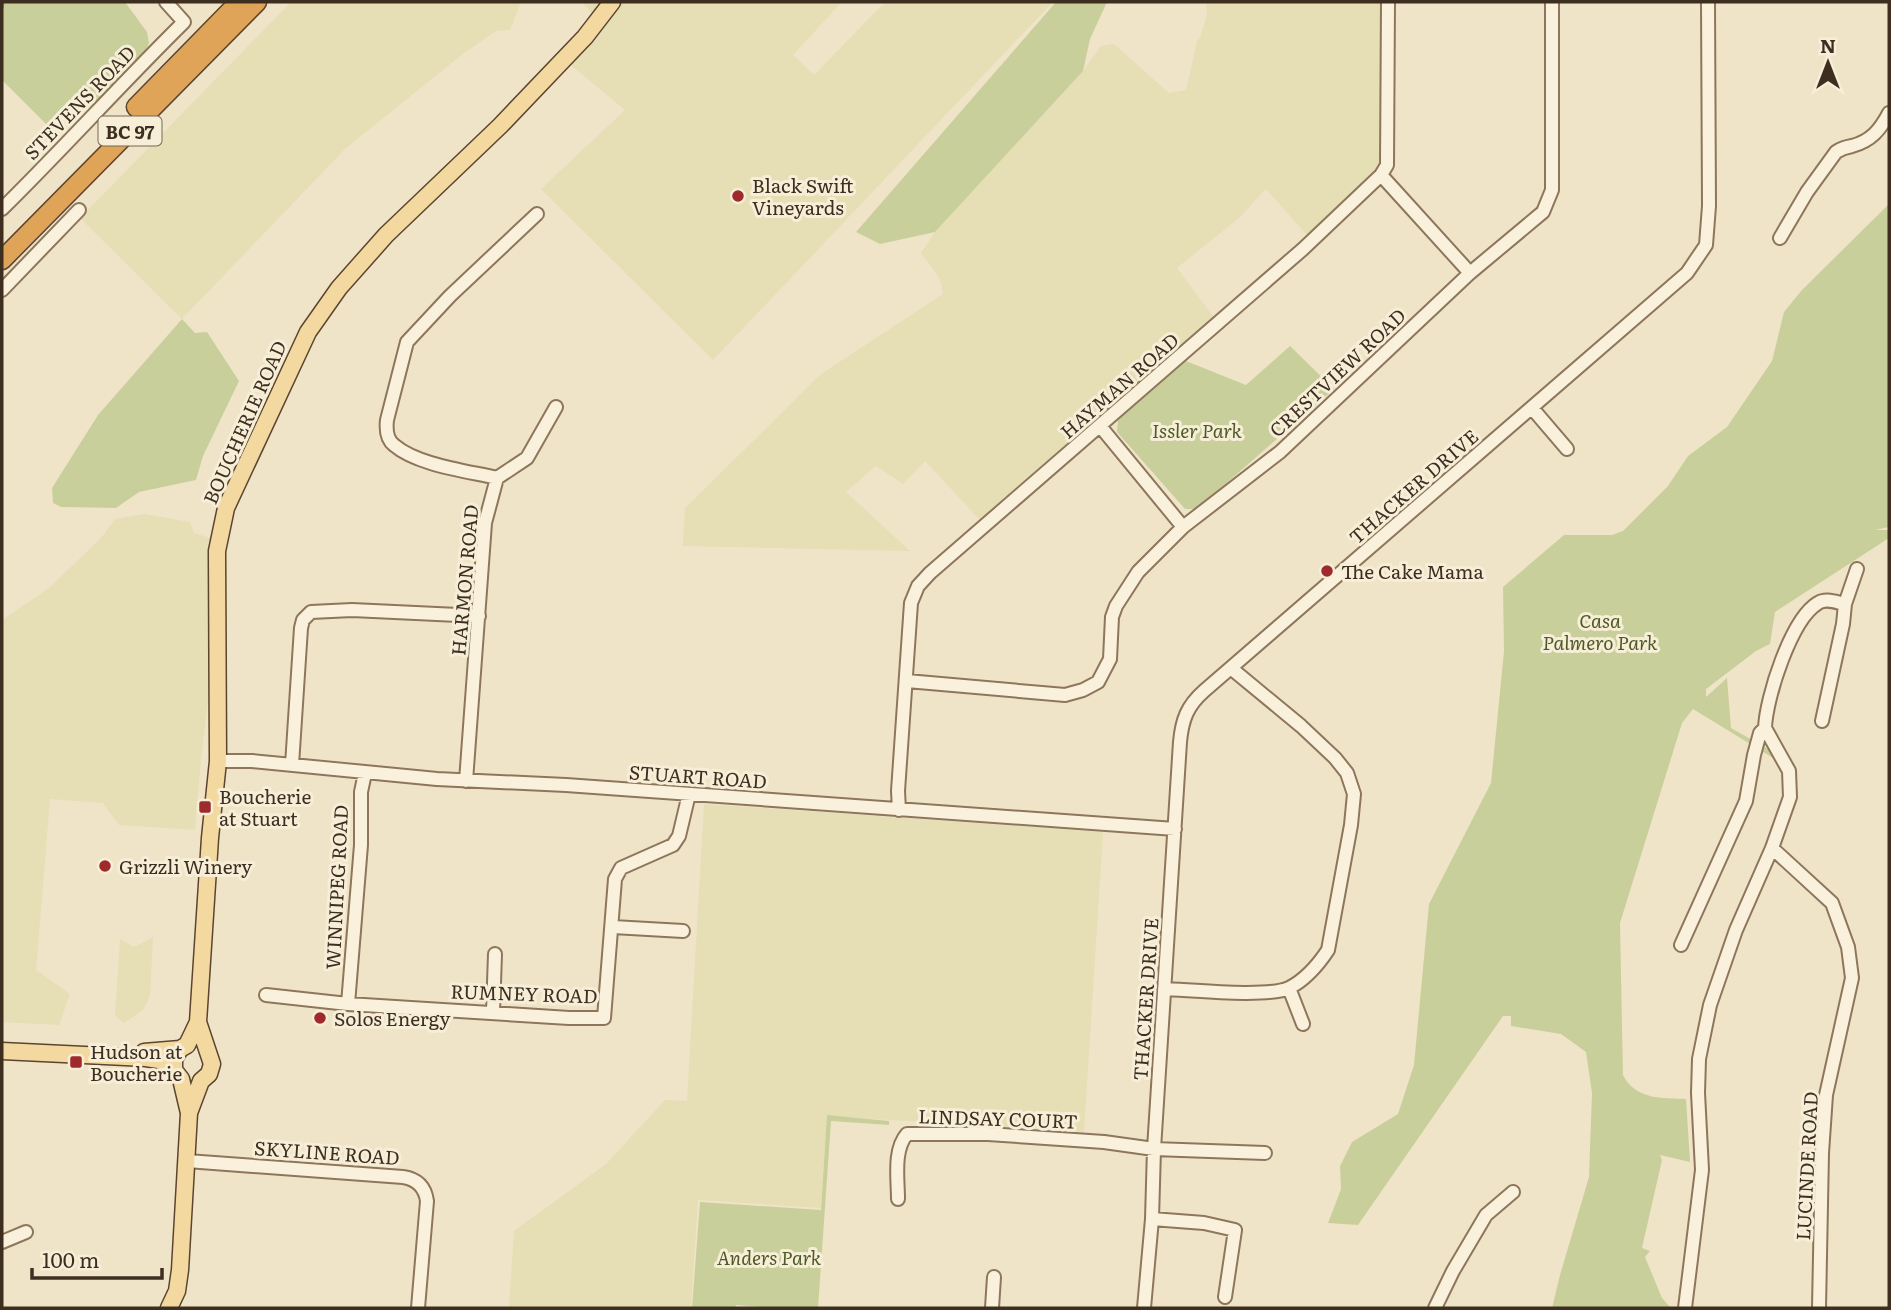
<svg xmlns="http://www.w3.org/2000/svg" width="1891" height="1310" font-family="Literata,serif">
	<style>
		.farmland { fill: #e6deb5 }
		.green { fill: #c9cf9b }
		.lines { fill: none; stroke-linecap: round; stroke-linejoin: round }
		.stream { stroke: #6f938a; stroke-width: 2.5 }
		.minor-casing { stroke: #8d765c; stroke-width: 16 }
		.major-casing { stroke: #5b4430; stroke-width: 19 }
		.highway-casing { stroke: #5b4430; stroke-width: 21 }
		.minor { stroke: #faf1dc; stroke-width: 12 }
		.major { stroke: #f3d9a0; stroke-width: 16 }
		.highway { stroke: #e0a458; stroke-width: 18 }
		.poi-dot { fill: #9e2a2b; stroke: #f7eed8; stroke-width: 2.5 }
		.labels { text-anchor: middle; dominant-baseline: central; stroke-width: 6; stroke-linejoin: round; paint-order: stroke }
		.shield { fill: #f7eed8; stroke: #756857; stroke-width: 2 }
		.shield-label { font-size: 18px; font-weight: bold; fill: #3d2e20 }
		.street-label { font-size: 19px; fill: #3d2e20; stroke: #f7eed8 }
		.poi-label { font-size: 19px; fill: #3d2e20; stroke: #f7eed8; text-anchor: start }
		.park-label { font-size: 19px; font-style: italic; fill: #4d5a26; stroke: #f7eed8 }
	</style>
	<rect width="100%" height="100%" fill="#f0e4c8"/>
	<path class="farmland" d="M 291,2 L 521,2 L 510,30 L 496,31 L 464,53 L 345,149 L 182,319 L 80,218 Z
		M 582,2 L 842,2 L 793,55 L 814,75 L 885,2 L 1053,2 L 713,360 L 541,189 L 625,110 L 567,62 L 595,17 Z
		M 1206,2 L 1391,2 L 1390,172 L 1313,242 L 1266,189 L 1239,218 L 1177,268 L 1213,316 L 980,520 L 925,461 L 903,484 L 876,466 L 846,492 L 910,551 L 683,546 L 685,508 L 821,374 L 943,294 L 940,279 L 921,253 L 935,232 L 1083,71 L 1101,46 L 1114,44 L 1169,93 L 1186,90 L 1197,41 L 1200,38 L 1207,15 Z
		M 145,514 L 190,522 L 194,533 L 227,543 L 201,759 L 195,830 L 119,825 L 103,803 L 50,799 L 36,970 L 70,994 L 59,1025 L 2,1022 L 2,620 L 49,588 L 101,538 L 115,519 Z
		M 704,804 L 1103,832 L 1084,1132 L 827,1116 L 821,1208 L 698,1200 L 691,1308 L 509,1308 L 514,1231 L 606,1164 L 665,1100 L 687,1101 Z
		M 153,937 L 150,996 L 143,1010 L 124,1023 L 115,1015 L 120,939 L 134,947 Z"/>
	<path class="green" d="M 2,2 L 125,2 L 147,32 L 149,43 L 138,71 L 97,103 L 49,127 L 2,80 Z
		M 1056,2 L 1107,2 L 1090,39 L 1083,71 L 935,232 L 880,244 L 856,232 Z
		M 1889,204 L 1889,527 L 1875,530 L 1889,530 L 1889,538 L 1775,612 L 1770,644 L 1756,651 L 1706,689 L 1706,697 L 1727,678 L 1731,728 L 1777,754 L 1773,758 L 1693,709 L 1682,723 L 1620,923 L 1623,1075 C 1636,1100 1662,1098 1686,1099 L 1690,1162 L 1660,1155 L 1662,1160 L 1642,1248 L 1650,1251 L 1645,1257 L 1662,1298 L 1671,1308 L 1552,1308 L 1560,1275 L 1589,1177 L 1592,1093 L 1586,1052 L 1561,1034 L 1511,1026 L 1511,1016 L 1503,1016 L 1358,1225 L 1328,1223 L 1341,1189 L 1340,1166 L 1352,1142 L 1398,1114 L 1414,1065 L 1429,904 L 1491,783 L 1504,651 L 1503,587 L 1564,535 L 1612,535 L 1623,531 L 1668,486 L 1688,456 L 1727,427 L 1772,361 L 1784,312 L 1802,290 Z
		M 182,319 L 195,333 L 207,332 L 239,381 L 203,456 L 196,480 L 139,492 L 116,508 L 61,507 L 53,503 L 52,488 L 98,415 Z
		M 1290,346 L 1334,389 L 1197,509 L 1185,509 L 1117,432 L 1118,420 L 1186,361 L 1246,385 Z
		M 827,1115 L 889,1121 L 889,1125 L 831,1121 L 818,1308 L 773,1308 L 736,1305 L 735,1308 L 692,1308 L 700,1202 L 821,1210 Z"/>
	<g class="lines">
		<path class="stream" d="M 2,9 L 3,2"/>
		<defs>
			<path id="minor" d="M 1381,175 L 1470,273
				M 2,209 C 64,148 122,83 184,22 L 166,2
				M 1780,238 L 1807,192 L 1836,152 C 1842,148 1846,147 1852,146 C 1871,141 1880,130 1889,113
				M 2,290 L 79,210
				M 1532,408 L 1567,449
				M 1100,426 L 1183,527
				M 497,478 C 467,471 417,465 394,445 C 386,439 386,429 387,420 L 407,342 L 450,296 L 537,214
				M 907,681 L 1065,695 L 1083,690 L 1098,682 L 1110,659 L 1112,617 L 1116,606 L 1138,572 L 1183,527 L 1280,452 L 1470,273 L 1543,212 L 1552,190 L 1552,2
				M 1822,721 L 1843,624 L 1845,604
				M 218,761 L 252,761 L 437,779 L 566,785 L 1175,829
				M 292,765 L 301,628 L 303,620 L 311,612 L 352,610 L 479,616
				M 466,781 L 485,523 L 497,478 L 527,458 L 556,407
				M 899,810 L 898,791 L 911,603 L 918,586 L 930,573 L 1303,249 L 1381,175 L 1387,165 L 1388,2
				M 1772,848 L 1832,903 L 1848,947 L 1852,978 L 1826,1095 L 1822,1153 L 1819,1308
				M 613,927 L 683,931
				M 1681,945 L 1746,801 L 1754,755 L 1760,733 L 1765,728 C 1766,698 1791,619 1818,603 C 1826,598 1835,602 1845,604 L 1857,569
				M 1289,988 L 1303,1024
				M 1164,989 C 1192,990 1267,998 1289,988 C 1305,980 1318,965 1328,950 L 1351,825 L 1354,794 L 1347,773 L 1335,758 L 1301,726 L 1232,669
				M 266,995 L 348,1004 L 569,1018 L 604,1018 L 615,879 L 621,868 L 673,845 L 679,836 L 689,794
				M 348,1004 L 361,845 L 361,792 L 365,773
				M 493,1012 L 495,954
				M 187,1161 L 403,1177 C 417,1179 425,1187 427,1201 L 418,1308
				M 898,1199 C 898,1179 893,1150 907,1134 L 988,1134 L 1104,1142 L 1154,1149 L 1265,1153
				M 1152,1219 L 1204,1223 L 1235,1230 L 1225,1297
				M 2,1242 L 26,1232
				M 992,1308 L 994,1277
				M 1144,1308 L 1152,1219 L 1154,1149 L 1180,742 C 1182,720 1187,706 1204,691 L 1687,273 L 1706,245 L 1709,206 L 1708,2
				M 1435,1308 L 1453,1271 L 1486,1215 L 1513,1192
				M 1685,1308 L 1702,1170 L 1698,1093 L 1699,1059 L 1710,1005 L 1736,930 L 1772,848 L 1790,797 L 1789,771 L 1765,728"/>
			<path id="major" d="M 2,1051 L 146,1058 L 159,1060 L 173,1066
				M 144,1052 L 180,1049
				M 189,1113 L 181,1079 L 174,1070 L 174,1059 L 180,1049 L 187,1045 L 198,1022
				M 169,1308 L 177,1291 L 180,1270 L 189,1113 L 201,1081 L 209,1074 L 212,1064 L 198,1022 L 210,838 L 218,761 L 217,551 L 226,508 L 308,332 L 339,288 L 386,235 L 500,126 L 585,37 L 612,2"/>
			<path id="highway" d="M 136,107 L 239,2
				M 2,260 L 257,2"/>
		</defs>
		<use href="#minor" class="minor-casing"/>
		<use href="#major" class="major-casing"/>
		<use href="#highway" class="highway-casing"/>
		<use href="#minor" class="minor"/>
		<use href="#major" class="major"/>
		<use href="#highway" class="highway"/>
	</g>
	<g class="poi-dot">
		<circle cx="738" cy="196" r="7"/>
		<circle cx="1327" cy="571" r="7"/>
		<rect x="198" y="800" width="14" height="14" rx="3.5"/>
		<circle cx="105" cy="866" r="7"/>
		<circle cx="320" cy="1018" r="7"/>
		<rect x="69" y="1055" width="14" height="14" rx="3.5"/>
	</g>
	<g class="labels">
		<rect class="shield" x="98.5" y="116.5" width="63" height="29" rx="5"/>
		<g class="shield-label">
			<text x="130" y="131">BC 97</text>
		</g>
		<g class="street-label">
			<text transform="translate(79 102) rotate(-46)">STEVENS ROAD</text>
			<text transform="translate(1337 372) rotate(-43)">CRESTVIEW ROAD</text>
			<text transform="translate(1119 385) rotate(-41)">HAYMAN ROAD</text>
			<text transform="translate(244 422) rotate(-66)">BOUCHERIE ROAD</text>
			<text transform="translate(1413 486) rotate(-41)">THACKER DRIVE</text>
			<text transform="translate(464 580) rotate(-85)">HARMON ROAD</text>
			<text transform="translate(698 776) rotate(4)">STUART ROAD</text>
			<text transform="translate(336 887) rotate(-87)">WINNIPEG ROAD</text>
			<text transform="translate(524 993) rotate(2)">RUMNEY ROAD</text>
			<text transform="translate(1145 999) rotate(-86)">THACKER DRIVE</text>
			<text transform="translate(998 1118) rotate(2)">LINDSAY COURT</text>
			<text transform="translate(327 1152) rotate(4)">SKYLINE ROAD</text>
			<text transform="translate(1806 1166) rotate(-87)">LUCINDE ROAD</text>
		</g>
		<g class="poi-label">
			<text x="752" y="185">Black Swift<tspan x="752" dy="22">Vineyards</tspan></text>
			<text x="1341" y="571">The Cake Mama</text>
			<text x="219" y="796">Boucherie<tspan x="219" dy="22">at Stuart</tspan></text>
			<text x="119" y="866">Grizzli Winery</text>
			<text x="334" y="1018">Solos Energy</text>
			<text x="90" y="1051">Hudson at<tspan x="90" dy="22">Boucherie</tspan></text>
		</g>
		<g class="park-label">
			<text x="1197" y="430">Issler Park</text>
			<text x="1600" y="620">Casa<tspan x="1600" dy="22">Palmero Park</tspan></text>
			<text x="769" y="1257">Anders Park</text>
		</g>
	</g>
	<rect width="1891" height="1310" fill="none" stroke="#3d2e20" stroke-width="7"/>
	<g transform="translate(1828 63)" stroke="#f7eed8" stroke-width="5" paint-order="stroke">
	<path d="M0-5L12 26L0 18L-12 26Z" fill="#3d2e20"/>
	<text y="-10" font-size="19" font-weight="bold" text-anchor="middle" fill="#3d2e20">N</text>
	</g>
	<path d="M32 1268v10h130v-10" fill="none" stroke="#3d2e20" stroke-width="3.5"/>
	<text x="42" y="1268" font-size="21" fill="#3d2e20" stroke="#f7eed8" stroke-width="5" paint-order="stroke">100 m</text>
</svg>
